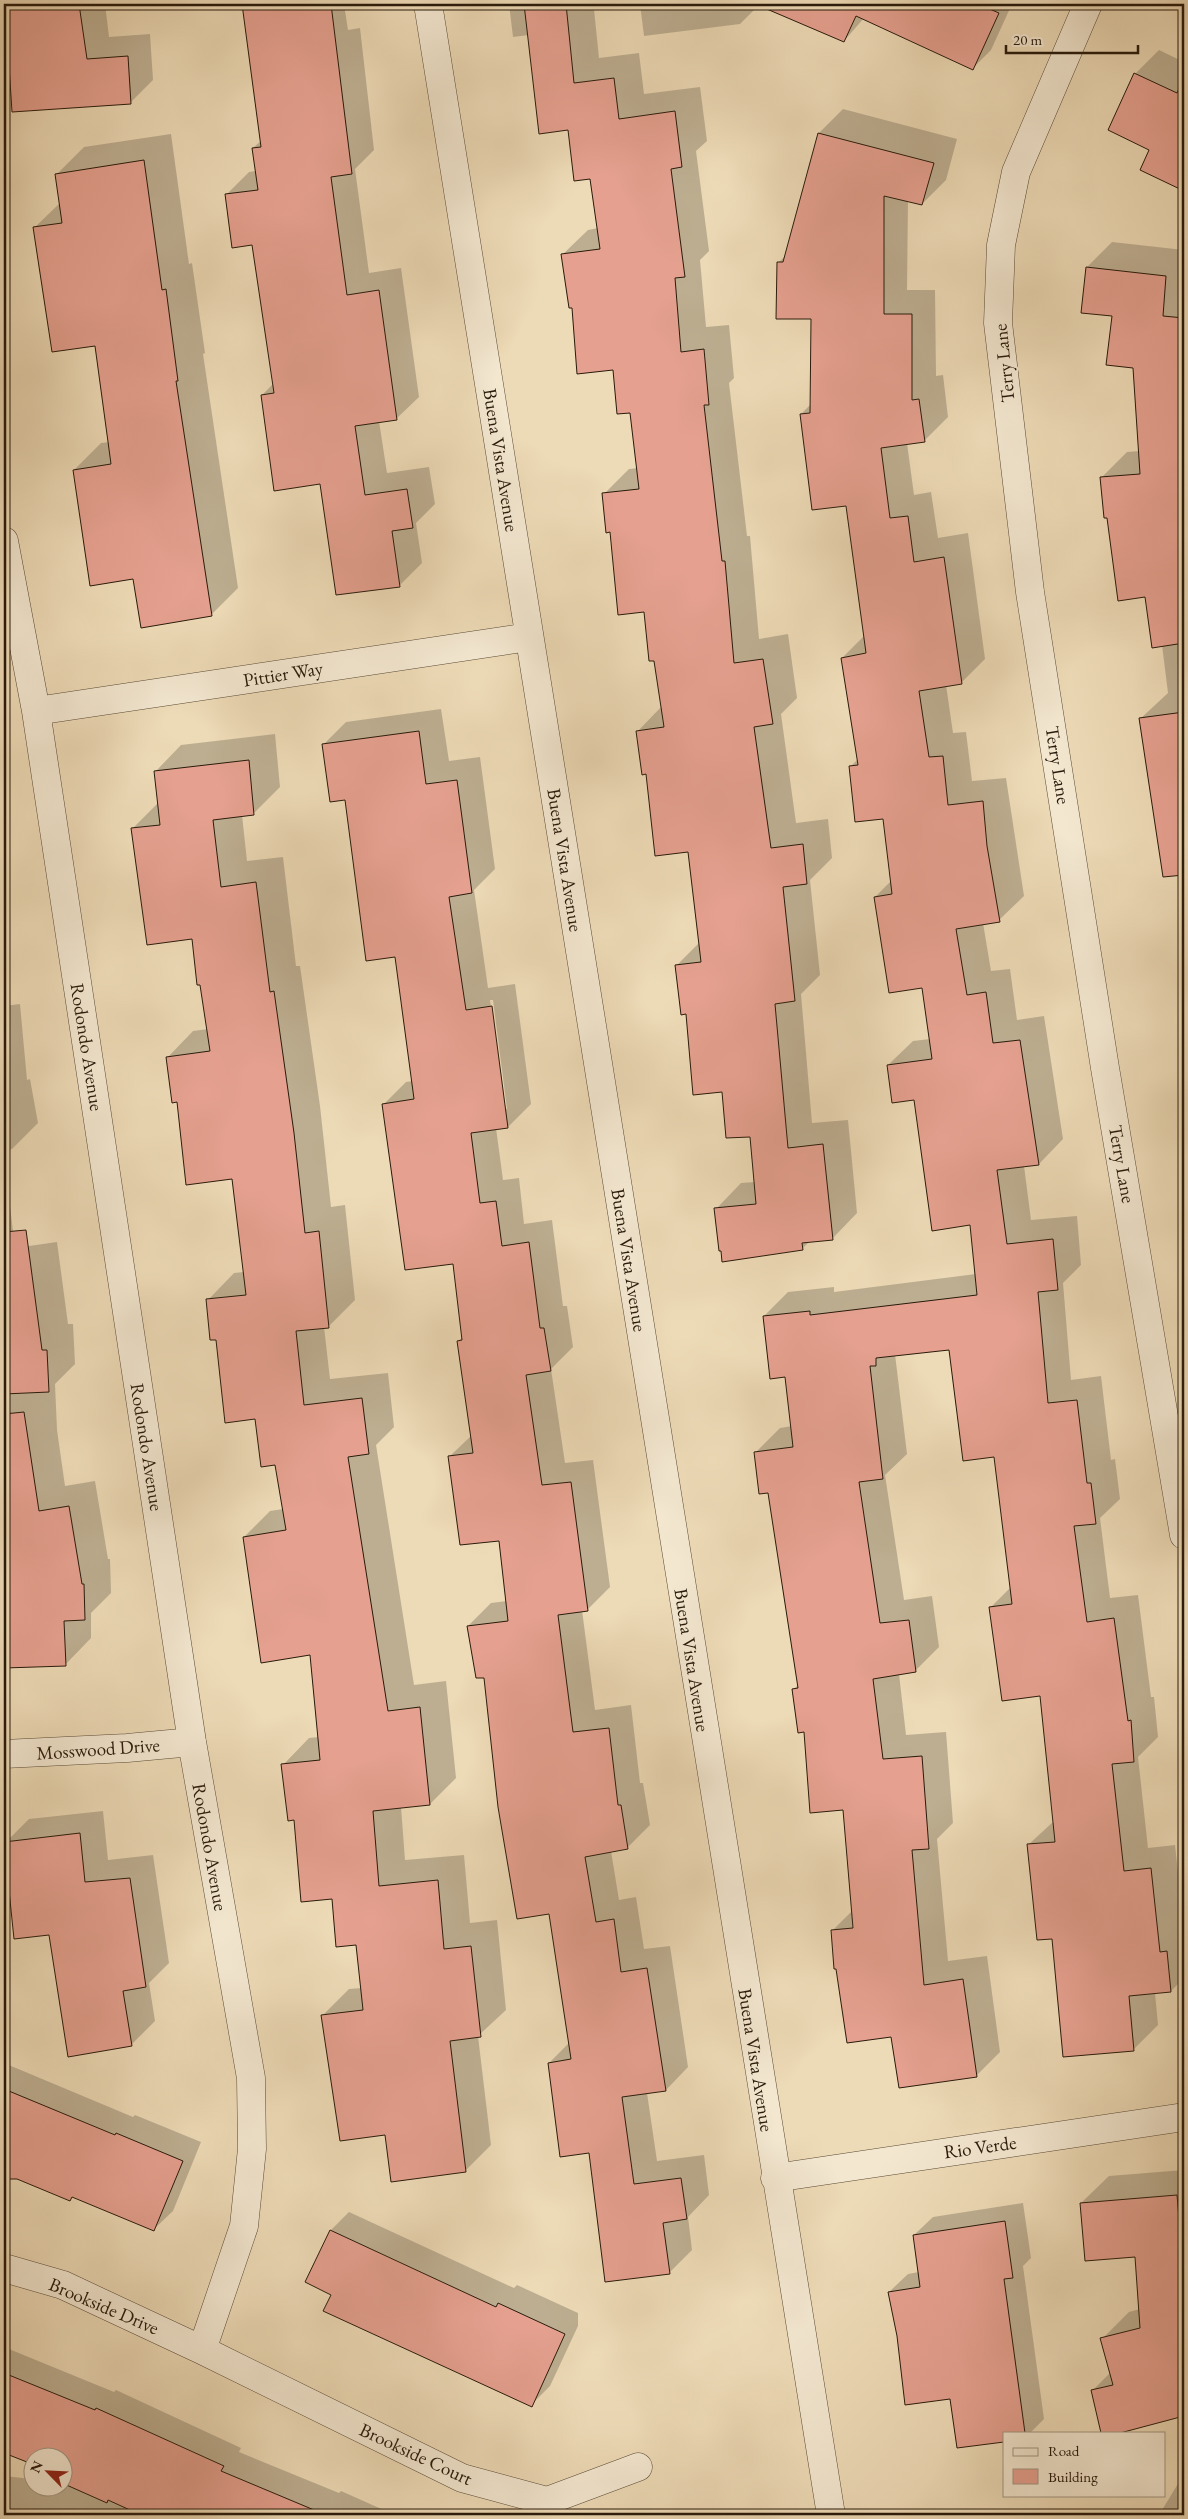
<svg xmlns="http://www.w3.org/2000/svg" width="1188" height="2519" font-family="'EB Garamond',serif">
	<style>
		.shadow { fill: #0003; fill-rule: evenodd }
		.building { fill: #e5a08f; stroke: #291a0b }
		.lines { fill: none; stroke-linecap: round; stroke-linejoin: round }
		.street-casing { stroke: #5a4a36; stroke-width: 29 }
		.street { stroke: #f3e7d0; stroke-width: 28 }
		.labels { text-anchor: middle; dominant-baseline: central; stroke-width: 4; stroke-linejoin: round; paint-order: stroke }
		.street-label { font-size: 19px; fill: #291a0b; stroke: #f3e7d0 }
	</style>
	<rect width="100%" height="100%" fill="#eddab6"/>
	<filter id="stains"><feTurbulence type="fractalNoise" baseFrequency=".004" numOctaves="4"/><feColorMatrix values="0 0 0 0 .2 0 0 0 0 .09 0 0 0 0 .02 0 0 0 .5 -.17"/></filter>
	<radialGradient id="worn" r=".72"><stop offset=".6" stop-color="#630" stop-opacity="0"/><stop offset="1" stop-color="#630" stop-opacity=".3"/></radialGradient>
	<path class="shadow" d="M 4,4 L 105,4 L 109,37 L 150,34 L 153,80 L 130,103 L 8,30 L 4,30 Z
		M 244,4 L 344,4 L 348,30 L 360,28 L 374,150 L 355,169 L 369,273 L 401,268 L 419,397 L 396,419 L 379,421 L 387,473 L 429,467 L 435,504 L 416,523 L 422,563 L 400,585 L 321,483 L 262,395 L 274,383 L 253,244 L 226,195 L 249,172 L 256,171 L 253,148 L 262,140 Z
		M 509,4 L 636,4 L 594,9 L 599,58 L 639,53 L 644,94 L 700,87 L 707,141 L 696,151 L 709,251 L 700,260 L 706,327 L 729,325 L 734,378 L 729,383 L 747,536 L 750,536 L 759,639 L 788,634 L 797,698 L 781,714 L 796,823 L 828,819 L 832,858 L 810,880 L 820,975 L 801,994 L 812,1123 L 848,1120 L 857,1213 L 832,1239 L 810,1241 L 802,1249 L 716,1209 L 741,1183 L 755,1182 L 751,1135 L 723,1090 L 687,1012 L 676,966 L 700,942 L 689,850 L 647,773 L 637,732 L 662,706 L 645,610 L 611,531 L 604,494 L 629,469 L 638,468 L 631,411 L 614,369 L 573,306 L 562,255 L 588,230 L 598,228 L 591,177 L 529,35 L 513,37 Z
		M 640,4 L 1012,4 L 991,50 L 973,68 L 864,18 L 844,41 L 760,4 L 740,24 L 644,36 Z
		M 1159,50 L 1184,62 L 1184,189 L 1141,169 L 1151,149 L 1135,74 Z
		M 843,109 L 957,139 L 946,180 L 922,204 L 908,200 L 907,290 L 935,290 L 936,376 L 943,375 L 948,417 L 924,441 L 907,443 L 914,495 L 931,492 L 938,538 L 968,533 L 985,659 L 961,683 L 946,685 L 953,733 L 966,732 L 972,781 L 1006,778 L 1024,896 L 999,920 L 983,923 L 991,971 L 1010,969 L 1017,1020 L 1044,1016 L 1063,1139 L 1039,1164 L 1024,1166 L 1031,1220 L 1077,1216 L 1081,1265 L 1063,1283 L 1071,1380 L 1101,1376 L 1111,1460 L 1115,1459 L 1120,1499 L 1100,1518 L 1110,1598 L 1138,1595 L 1151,1697 L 1154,1697 L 1158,1737 L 1138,1757 L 1148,1848 L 1175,1845 L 1184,1928 L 1184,1978 L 1171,1991 L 1155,1993 L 1158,2025 L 1134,2049 L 1053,1937 L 1028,1845 L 1054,1821 L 1041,1695 L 991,1607 L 1011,1587 L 995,1455 L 951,1349 L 895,1354 L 907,1454 L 885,1475 L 904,1600 L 932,1596 L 939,1647 L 915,1671 L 899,1674 L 906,1735 L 946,1732 L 953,1823 L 937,1839 L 948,1961 L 987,1956 L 1000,2052 L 976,2076 L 892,2035 L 832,1931 L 853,1910 L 844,1809 L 805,1731 L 793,1690 L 798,1685 L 769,1491 L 756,1452 L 780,1428 L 792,1426 L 786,1375 L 764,1316 L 788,1292 L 834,1287 L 834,1292 L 976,1274 L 971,1224 L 915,1098 L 888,1065 L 913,1041 L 930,1039 L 923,986 L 875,897 L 891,881 L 884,817 L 851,766 L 859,758 L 842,658 L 865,635 L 847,504 L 801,414 L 811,404 L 812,318 L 778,263 L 787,254 L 819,133 Z
		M 171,134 L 189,264 L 192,263 L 205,353 L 203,354 L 238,588 L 211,615 L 134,577 L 74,470 L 101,443 L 110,442 L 96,345 L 34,228 L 61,202 L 57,174 L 84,147 Z
		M 1112,242 L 1184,250 L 1184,836 L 1159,840 L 1140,719 L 1168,693 L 1162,645 L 1102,477 L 1127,452 L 1140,451 L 1134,367 L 1113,315 L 1087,267 Z
		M 441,709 L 449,761 L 480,757 L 495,869 L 474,890 L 488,988 L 515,984 L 531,1104 L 508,1127 L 496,1128 L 503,1180 L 519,1178 L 524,1224 L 552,1220 L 563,1306 L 567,1306 L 573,1347 L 551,1369 L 565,1463 L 593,1460 L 610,1587 L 587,1610 L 582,1610 L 595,1710 L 631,1705 L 640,1783 L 643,1783 L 650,1825 L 627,1848 L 611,1851 L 619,1900 L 636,1897 L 644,1949 L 670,1946 L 688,2067 L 666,2090 L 647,2093 L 657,2161 L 704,2155 L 709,2195 L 688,2217 L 692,2250 L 669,2273 L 590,2151 L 549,2063 L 570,2042 L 550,1913 L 485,1676 L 468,1626 L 491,1603 L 507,1601 L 500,1539 L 450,1456 L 472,1435 L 458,1341 L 463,1337 L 454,1263 L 383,1105 L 406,1082 L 413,1081 L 396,956 L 346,798 L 323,745 L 346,722 ZM 490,1000 L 493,1000 L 507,1109 L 505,1109 Z
		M 275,734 L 280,787 L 254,813 L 242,815 L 247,861 L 283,857 L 296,966 L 300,966 L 320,1106 L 331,1207 L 345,1205 L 355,1300 L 328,1327 L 324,1327 L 330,1379 L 388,1373 L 394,1427 L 376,1445 L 414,1685 L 446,1681 L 456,1778 L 430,1804 L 401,1807 L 405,1860 L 464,1855 L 470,1923 L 497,1920 L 506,2010 L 478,2036 L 491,2145 L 465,2171 L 386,2134 L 323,2015 L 349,1989 L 362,1988 L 357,1943 L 295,1819 L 283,1765 L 309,1738 L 319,1737 L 311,1654 L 244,1537 L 270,1511 L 283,1509 L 276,1464 L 256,1418 L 217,1338 L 208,1300 L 234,1273 L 244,1272 L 233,1178 L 167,1058 L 193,1031 L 208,1029 L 193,938 L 132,829 L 159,802 L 155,772 L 181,745 Z
		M 1184,952 L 1184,997 L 1179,958 Z
		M 20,1004 L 27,1080 L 30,1079 L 38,1123 L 12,1149 L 4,1151 L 4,1006 Z
		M 4,1184 L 6,1199 L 9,1198 L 15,1248 L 57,1242 L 68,1324 L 73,1324 L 75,1364 L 55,1384 L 57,1430 L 65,1486 L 95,1481 L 108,1559 L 110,1559 L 111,1593 L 91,1613 L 91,1638 L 65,1665 L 4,1667 Z
		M 103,1811 L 108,1860 L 153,1855 L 169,1963 L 149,1983 L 155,2021 L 131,2045 L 50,1933 L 6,1842 L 29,1819 Z
		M 4,2063 L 133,2117 L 135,2115 L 201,2142 L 173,2211 L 154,2229 L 73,2196 L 70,2200 L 4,2172 Z
		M 1184,2170 L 1184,2415 L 1115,2433 L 1092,2391 L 1111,2372 L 1102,2339 L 1129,2312 L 1140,2309 L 1136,2256 L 1081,2203 L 1109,2176 Z
		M 1023,2203 L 1031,2258 L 1023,2266 L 1044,2419 L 1030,2433 L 1004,2433 L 1004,2440 L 958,2447 L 951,2398 L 898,2336 L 889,2292 L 908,2274 L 919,2272 L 914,2235 L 933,2217 Z
		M 349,2212 L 514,2288 L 517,2285 L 578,2313 L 578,2326 L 550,2386 L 531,2405 L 333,2294 L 306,2281 L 331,2230 Z
		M 4,2347 L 114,2392 L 116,2390 L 241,2448 L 239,2452 L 339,2493 L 341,2491 L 395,2515 L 4,2515 L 4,2476 L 32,2479 L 32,2486 L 62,2486 L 62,2456 L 32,2456 L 32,2462 L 4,2451 Z
		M 1184,2474 L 1184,2515 L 1171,2515 L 1162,2510 Z"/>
	<path class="building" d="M 5,4 L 79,4 L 87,59 L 128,56 L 131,104 L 12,112 Z
		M 242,4 L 331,4 L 352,174 L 331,177 L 347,295 L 379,290 L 397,420 L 355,426 L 365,495 L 407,489 L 413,528 L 392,531 L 400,587 L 336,595 L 320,484 L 274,491 L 261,395 L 274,393 L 252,245 L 232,248 L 225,194 L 258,190 L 252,148 L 261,147 Z
		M 524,4 L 566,4 L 574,83 L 614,78 L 619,119 L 675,111 L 682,167 L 671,169 L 685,277 L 675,278 L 681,352 L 704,349 L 709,405 L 704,405 L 722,561 L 725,561 L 734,663 L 763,659 L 773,724 L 754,727 L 771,848 L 803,844 L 807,884 L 783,887 L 795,1001 L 775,1004 L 788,1148 L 823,1144 L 833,1240 L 802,1243 L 803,1250 L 722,1262 L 721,1251 L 719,1251 L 714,1208 L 756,1204 L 750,1137 L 726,1138 L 722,1092 L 693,1095 L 686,1014 L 681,1015 L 675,965 L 701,962 L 688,852 L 655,856 L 646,774 L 642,775 L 636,731 L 664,727 L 654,661 L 649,661 L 644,612 L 618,615 L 610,532 L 606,533 L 602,493 L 639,489 L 630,413 L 617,414 L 613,370 L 577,374 L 572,308 L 569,308 L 561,254 L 600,249 L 590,179 L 574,181 L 568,130 L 539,134 Z
		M 755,4 L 978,4 L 999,13 L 973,70 L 856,16 L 844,42 Z
		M 1134,73 L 1177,93 L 1184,78 L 1184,191 L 1140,170 L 1149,150 L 1108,130 Z
		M 818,133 L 934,163 L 922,205 L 884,196 L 884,314 L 912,314 L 912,400 L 919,399 L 925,442 L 881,448 L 890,518 L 908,516 L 914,562 L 944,557 L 962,684 L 919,691 L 929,757 L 943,756 L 948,805 L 983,801 L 987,846 L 1000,922 L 956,929 L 967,995 L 986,992 L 993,1043 L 1020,1040 L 1039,1165 L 997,1170 L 1007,1244 L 1053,1239 L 1058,1290 L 1038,1292 L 1048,1403 L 1077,1400 L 1087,1483 L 1091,1483 L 1096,1524 L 1074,1526 L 1087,1622 L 1114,1618 L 1128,1721 L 1131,1720 L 1134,1762 L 1112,1764 L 1124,1871 L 1151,1868 L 1160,1952 L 1167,1951 L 1171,1992 L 1129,1996 L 1134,2051 L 1063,2057 L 1052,1939 L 1037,1940 L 1027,1844 L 1055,1842 L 1040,1696 L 1002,1701 L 989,1607 L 1012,1604 L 994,1457 L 963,1461 L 949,1350 L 876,1358 L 876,1366 L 870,1366 L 883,1479 L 859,1482 L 880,1623 L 909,1620 L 916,1672 L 873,1679 L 883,1759 L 922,1756 L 929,1849 L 912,1850 L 924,1985 L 963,1979 L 977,2077 L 899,2088 L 891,2037 L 847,2043 L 836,1969 L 834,1969 L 831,1930 L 853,1928 L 843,1810 L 810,1813 L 804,1732 L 798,1733 L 792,1689 L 798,1688 L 768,1493 L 759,1494 L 754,1452 L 793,1447 L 785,1377 L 770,1379 L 763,1316 L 810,1311 L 810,1315 L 977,1295 L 970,1225 L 932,1231 L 914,1100 L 892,1103 L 887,1065 L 932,1059 L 922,988 L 889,993 L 874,897 L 892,894 L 883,819 L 855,822 L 849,766 L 858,765 L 841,658 L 866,653 L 846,506 L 812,510 L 800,414 L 810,413 L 811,319 L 776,319 L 777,262 L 783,262 Z
		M 144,160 L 162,290 L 166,289 L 178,381 L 176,381 L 212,616 L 141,628 L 133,579 L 90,586 L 73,470 L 111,464 L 95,346 L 52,352 L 33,227 L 62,223 L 55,174 Z
		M 1086,267 L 1166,276 L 1163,316 L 1184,318 L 1184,643 L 1152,648 L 1145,597 L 1118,601 L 1107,518 L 1104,518 L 1100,477 L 1140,474 L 1133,368 L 1106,365 L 1112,316 L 1081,313 Z
		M 1184,712 L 1184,875 L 1163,877 L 1139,718 Z
		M 419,731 L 426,784 L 457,780 L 472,893 L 449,897 L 466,1010 L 492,1006 L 508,1128 L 471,1133 L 480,1203 L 496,1201 L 502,1246 L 529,1242 L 540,1328 L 544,1328 L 551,1371 L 526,1375 L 542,1485 L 571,1482 L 588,1611 L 558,1615 L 573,1732 L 609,1728 L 618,1805 L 621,1805 L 628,1849 L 585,1857 L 596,1922 L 614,1919 L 621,1972 L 647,1968 L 666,2091 L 622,2097 L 634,2184 L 681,2178 L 687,2219 L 663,2223 L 670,2274 L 605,2282 L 589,2153 L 560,2157 L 548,2063 L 571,2059 L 549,1914 L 517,1919 L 498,1807 L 484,1678 L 476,1678 L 467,1626 L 508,1621 L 499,1541 L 460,1545 L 448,1456 L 473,1453 L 457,1341 L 462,1340 L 453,1264 L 405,1270 L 382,1104 L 414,1099 L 395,957 L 366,961 L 345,800 L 330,802 L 322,744 Z
		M 249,760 L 254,815 L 213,820 L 221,887 L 256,882 L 270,992 L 274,991 L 294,1133 L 305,1233 L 319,1231 L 329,1328 L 296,1331 L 304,1405 L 362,1398 L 369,1454 L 348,1457 L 388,1711 L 420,1707 L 430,1805 L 373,1811 L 379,1886 L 438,1880 L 444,1949 L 471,1946 L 481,2037 L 450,2041 L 466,2172 L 391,2182 L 385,2135 L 340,2141 L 321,2015 L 363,2010 L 356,1945 L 336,1947 L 332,1899 L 301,1902 L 294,1820 L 288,1821 L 281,1764 L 320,1760 L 310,1655 L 261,1663 L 243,1537 L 286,1530 L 275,1465 L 261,1467 L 255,1419 L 225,1423 L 216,1340 L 210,1340 L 206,1299 L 246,1295 L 232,1179 L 186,1185 L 177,1102 L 172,1103 L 166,1057 L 210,1051 L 200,985 L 197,985 L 192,939 L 147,945 L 131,828 L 160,825 L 154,771 Z
		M 26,1230 L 42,1350 L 47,1350 L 49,1392 L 4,1394 L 4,1232 Z
		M 24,1412 L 39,1511 L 69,1506 L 82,1584 L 84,1584 L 85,1620 L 64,1621 L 66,1666 L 4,1668 L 4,1414 Z
		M 80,1833 L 85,1882 L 130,1878 L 146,1987 L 123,1991 L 132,2046 L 68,2057 L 49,1935 L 14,1939 L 4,1842 Z
		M 4,2089 L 115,2135 L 116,2133 L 183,2161 L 154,2231 L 72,2197 L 70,2201 L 17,2179 L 4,2179 Z
		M 1177,2195 L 1181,2242 L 1184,2241 L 1184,2416 L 1120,2433 L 1101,2433 L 1091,2390 L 1113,2385 L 1100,2338 L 1140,2328 L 1135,2257 L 1085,2261 L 1080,2203 Z
		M 1005,2221 L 1013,2278 L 1004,2279 L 1025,2433 L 1004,2433 L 1004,2442 L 957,2448 L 950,2399 L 905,2405 L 897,2336 L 888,2292 L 920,2287 L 913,2235 Z
		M 330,2230 L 496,2307 L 498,2303 L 565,2334 L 532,2407 L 323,2311 L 331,2295 L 305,2282 Z
		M 4,2373 L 95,2410 L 96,2408 L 224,2466 L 221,2471 L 326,2515 L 141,2515 L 108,2500 L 107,2503 L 62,2483 L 62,2456 L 32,2456 L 32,2464 L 4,2453 Z"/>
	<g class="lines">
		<defs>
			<path id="street" d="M 428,4 L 831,2515
				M 1088,4 L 1016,172 L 1001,245 L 998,323 L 1030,592 L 1105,1068 L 1184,1535
				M 4,541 L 36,711 L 192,1742 L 251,2078 L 252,2149 L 244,2226 L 202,2350
				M 36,711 L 529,637
				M 4,1754 L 127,1748 L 192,1742
				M 775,2178 L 1184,2117
				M 4,2268 L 63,2285 L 202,2350 L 462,2478 L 547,2501 L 638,2467"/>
		</defs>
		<use href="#street" class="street-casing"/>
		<use href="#street" class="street"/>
	</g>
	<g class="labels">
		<g class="street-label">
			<text transform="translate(1004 363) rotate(-96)">Terry Lane</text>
			<text transform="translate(501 460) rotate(81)">Buena Vista Avenue</text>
			<text transform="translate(283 674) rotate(-9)">Pittier Way</text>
			<text transform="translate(1058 765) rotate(81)">Terry Lane</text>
			<text transform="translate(565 860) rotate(81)">Buena Vista Avenue</text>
			<text transform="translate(87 1047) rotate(81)">Rodondo Avenue</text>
			<text transform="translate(1122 1164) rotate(80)">Terry Lane</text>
			<text transform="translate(629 1260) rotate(81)">Buena Vista Avenue</text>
			<text transform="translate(147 1447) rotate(81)">Rodondo Avenue</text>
			<text transform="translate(692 1660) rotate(81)">Buena Vista Avenue</text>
			<text transform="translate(98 1749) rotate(-4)">Mosswood Drive</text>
			<text transform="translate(210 1847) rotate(80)">Rodondo Avenue</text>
			<text transform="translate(756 2060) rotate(81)">Buena Vista Avenue</text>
			<text transform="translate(980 2147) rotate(-8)">Rio Verde</text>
			<text transform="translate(104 2306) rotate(23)">Brookside Drive</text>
			<text transform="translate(416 2454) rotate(25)">Brookside Court</text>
		</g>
	</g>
	<rect width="1188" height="2519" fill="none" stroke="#eddab6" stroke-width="20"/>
	<rect x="5" y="5" width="1178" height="2509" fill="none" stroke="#291a0b" stroke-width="2.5"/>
	<rect x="10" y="10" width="1168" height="2499" fill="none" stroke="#291a0b"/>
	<rect x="1003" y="2432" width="162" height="65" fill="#f3e7d0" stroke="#a29581"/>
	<rect x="1013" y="2448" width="25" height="8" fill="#f3e7d0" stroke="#a29581"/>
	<text x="1048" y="2456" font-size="15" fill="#291a0b">Road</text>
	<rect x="1013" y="2469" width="25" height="15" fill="#e5a08f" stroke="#a29581"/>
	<text x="1048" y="2482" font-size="15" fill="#291a0b">Building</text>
	<g transform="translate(48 2472) rotate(294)"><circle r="24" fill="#f3e7d0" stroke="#a29581"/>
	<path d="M0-4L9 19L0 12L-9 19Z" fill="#8f2418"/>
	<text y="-8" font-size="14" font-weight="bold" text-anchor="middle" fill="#291a0b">N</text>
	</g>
	<path d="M1006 45v8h132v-8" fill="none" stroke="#291a0b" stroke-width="2.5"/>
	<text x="1013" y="45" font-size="15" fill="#291a0b" stroke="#f3e7d0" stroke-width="4" paint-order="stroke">20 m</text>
	<rect width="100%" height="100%" filter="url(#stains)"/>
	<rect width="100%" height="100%" fill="url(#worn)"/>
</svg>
